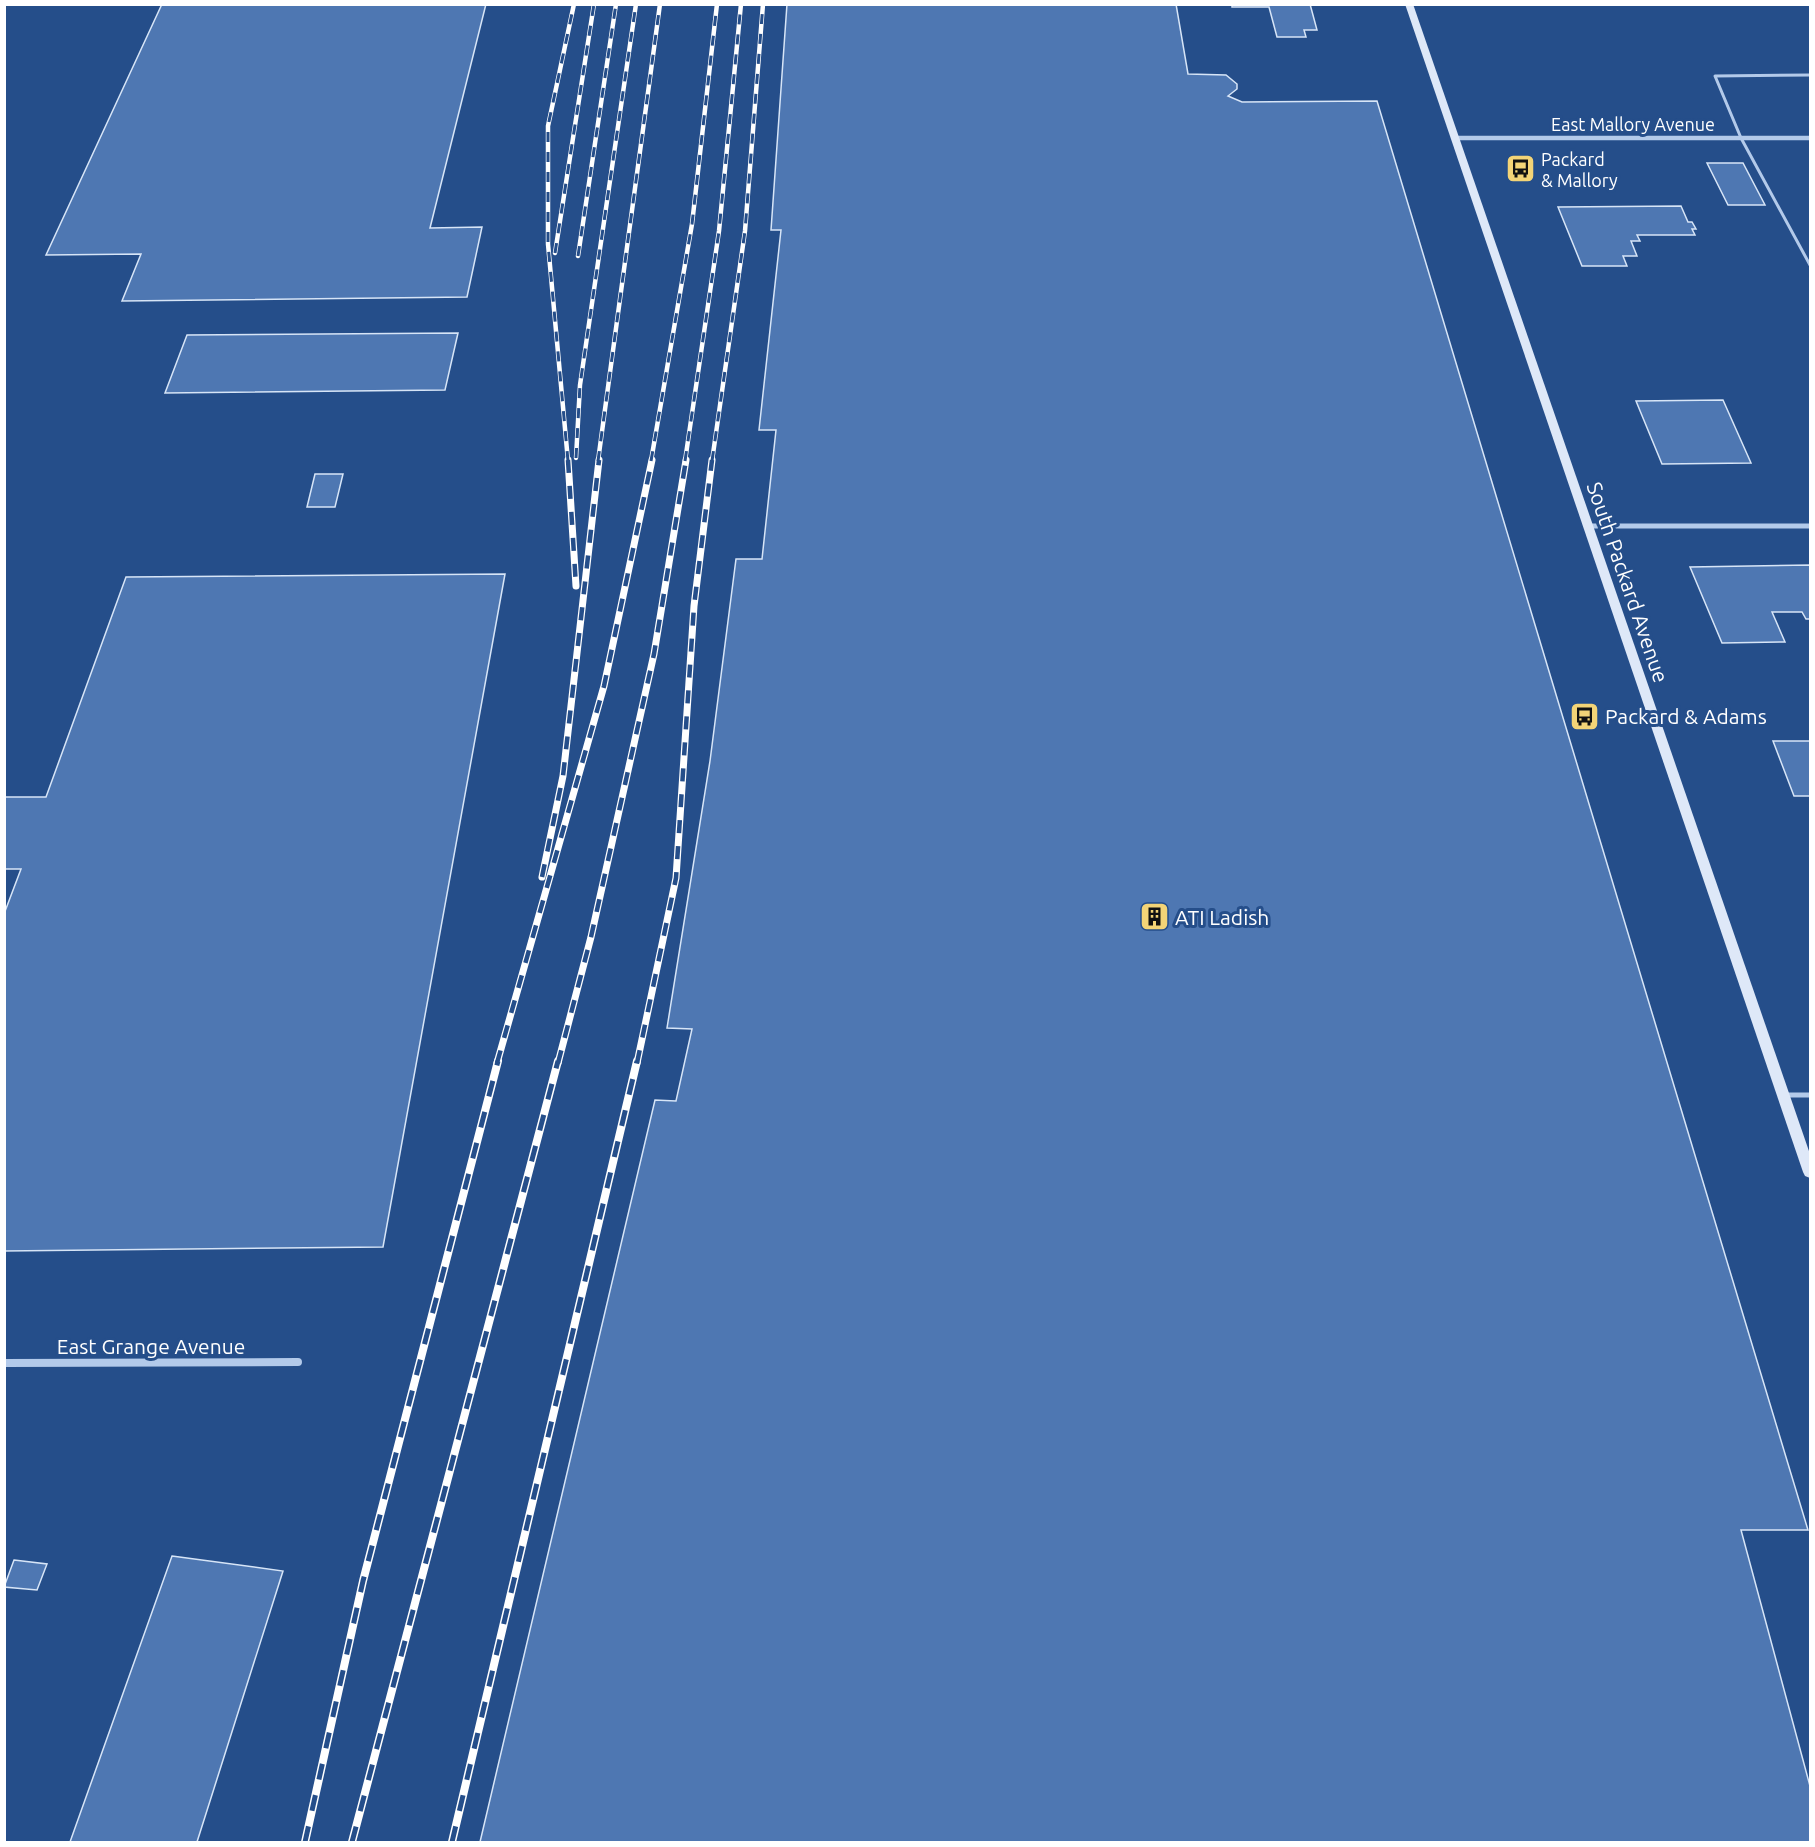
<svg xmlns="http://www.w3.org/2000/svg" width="1815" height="1847" font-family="Ubuntu,sans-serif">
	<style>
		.building { fill: #4e77b2; stroke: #d7e5f7; stroke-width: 1.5 }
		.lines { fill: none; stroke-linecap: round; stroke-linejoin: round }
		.lane-far1 { stroke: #b3caea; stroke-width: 3 }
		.lane { stroke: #b3caea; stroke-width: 5 }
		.street-far2 { stroke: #b3caea; stroke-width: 4.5 }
		.street-far1 { stroke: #b3caea; stroke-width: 5 }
		.street { stroke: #b3caea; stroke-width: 8 }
		.secondary { fill: #dee8f8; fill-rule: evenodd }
		.rail-far2-casing { stroke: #fff; stroke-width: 4.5 }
		.rail-far1-casing { stroke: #fff; stroke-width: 7 }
		.rail-casing { stroke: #fff; stroke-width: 8 }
		.rail-far2 { stroke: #254e8a; stroke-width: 3; stroke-dasharray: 10; stroke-linecap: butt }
		.rail-far1 { stroke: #254e8a; stroke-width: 4.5; stroke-dasharray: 13; stroke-linecap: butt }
		.rail { stroke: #254e8a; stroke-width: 5; stroke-dasharray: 16; stroke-linecap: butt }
		.labels { text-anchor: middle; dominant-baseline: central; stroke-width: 6; stroke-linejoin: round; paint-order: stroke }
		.far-street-label { font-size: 18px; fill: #fff; stroke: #254e8a }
		.far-poi-label { font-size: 18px; fill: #fff; stroke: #254e8a; text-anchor: start }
		.street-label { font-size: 21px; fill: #fff; stroke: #254e8a }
		.poi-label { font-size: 21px; fill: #fff; stroke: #254e8a; text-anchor: start }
	</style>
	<rect width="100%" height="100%" fill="#254e8a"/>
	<path class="building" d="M 162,4 L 486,4 L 430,228 L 482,227 L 467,297 L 122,301 L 141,254 L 46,255 Z
		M 787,4 L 1176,4 L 1188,74 L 1226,75 L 1237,84 L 1237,89 L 1228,96 L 1242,102 L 1377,101 L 1808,1530 L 1741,1530 L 1810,1786 L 1810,1842 L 480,1842 L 655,1100 L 676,1101 L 692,1029 L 667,1028 L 710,761 L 736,559 L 762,559 L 776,430 L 759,430 L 781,230 L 771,230 Z
		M 1232,4 L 1310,4 L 1317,30 L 1304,30 L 1306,37 L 1277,37 L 1269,7 L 1232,7 Z
		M 1707,163 L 1743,163 L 1765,205 L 1728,205 Z
		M 1681,206 L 1688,222 L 1692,222 L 1696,229 L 1692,229 L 1695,235 L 1637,235 L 1640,241 L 1631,241 L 1637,256 L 1623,256 L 1627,266 L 1582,266 L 1558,207 Z
		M 458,333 L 445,390 L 165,393 L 187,335 Z
		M 1723,400 L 1751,463 L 1662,464 L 1636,401 Z
		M 315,474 L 343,474 L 335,507 L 307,507 Z
		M 1810,565 L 1810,619 L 1806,619 L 1802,612 L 1772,612 L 1785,642 L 1722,643 L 1690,567 Z
		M 505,574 L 383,1247 L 4,1251 L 4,914 L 21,869 L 4,869 L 4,797 L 46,797 L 126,577 Z
		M 1773,741 L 1810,741 L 1810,796 L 1794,796 Z
		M 172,1556 L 283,1571 L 197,1842 L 70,1842 Z
		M 14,1560 L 47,1564 L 37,1590 L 4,1587 Z"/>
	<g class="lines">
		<path class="lane-far1" d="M 1810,75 L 1715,76 L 1741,138 L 1810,265"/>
		<path class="lane" d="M 1786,1095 L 1810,1095"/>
		<path class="street-far2" d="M 1455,138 L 1810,138"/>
		<path class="street-far1" d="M 1588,526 L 1810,526"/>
		<path class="street" d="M 4,1363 L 298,1362"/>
		<path class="secondary" d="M 1405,4 L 1413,4 L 1810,1154 L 1810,1178 L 1805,1176 L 1803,1172 Z"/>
		<defs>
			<path id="rail-far2" d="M 555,253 L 594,4
				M 578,256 L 616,4
				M 576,458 L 580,385 L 636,4
				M 568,461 L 548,244 L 548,126 L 574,4
				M 598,461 L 660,4
				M 651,461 L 692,224 L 717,4
				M 685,461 L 719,231 L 741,4
				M 712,461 L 745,231 L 763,4"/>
			<path id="rail-far1" d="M 568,460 L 576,586
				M 542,877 L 563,776 L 599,460
				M 497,1063 L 604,686 L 652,460
				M 558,1063 L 591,937 L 654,654 L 686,460
				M 637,1063 L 676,878 L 694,606 L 712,460"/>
			<path id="rail" d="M 305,1842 L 363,1581 L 498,1061
				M 352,1842 L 558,1061
				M 452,1842 L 637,1061"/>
		</defs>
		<use href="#rail-far2" class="rail-far2-casing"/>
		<use href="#rail-far1" class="rail-far1-casing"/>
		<use href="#rail" class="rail-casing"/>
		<use href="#rail-far2" class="rail-far2"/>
		<use href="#rail-far1" class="rail-far1"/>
		<use href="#rail" class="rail"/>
	</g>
	<defs>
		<symbol id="bus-square" viewBox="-11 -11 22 22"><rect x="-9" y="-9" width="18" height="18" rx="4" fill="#f3d477" stroke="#254e8a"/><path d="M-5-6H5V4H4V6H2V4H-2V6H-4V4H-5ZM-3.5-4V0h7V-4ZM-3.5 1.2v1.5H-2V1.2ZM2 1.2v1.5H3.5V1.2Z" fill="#111"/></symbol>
		<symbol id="building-square" viewBox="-11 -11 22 22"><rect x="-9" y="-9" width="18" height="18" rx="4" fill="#f3d477" stroke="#254e8a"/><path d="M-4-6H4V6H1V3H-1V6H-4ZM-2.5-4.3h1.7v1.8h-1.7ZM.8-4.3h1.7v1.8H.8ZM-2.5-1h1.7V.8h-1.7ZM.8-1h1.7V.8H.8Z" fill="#111"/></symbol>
	</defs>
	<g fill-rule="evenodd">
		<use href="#bus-square" x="1504" y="152" width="33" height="33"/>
		<use href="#bus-square" x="1568" y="700" width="33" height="33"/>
		<use href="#building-square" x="1138" y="900" width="33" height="33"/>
	</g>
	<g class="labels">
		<g class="far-street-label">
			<text x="1633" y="124">East Mallory Avenue</text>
		</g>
		<g class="far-poi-label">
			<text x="1541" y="159">Packard<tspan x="1541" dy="21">&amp; Mallory</tspan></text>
		</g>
		<g class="street-label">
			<text transform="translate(1628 582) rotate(71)">South Packard Avenue</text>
			<text x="151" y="1346">East Grange Avenue</text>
		</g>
		<g class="poi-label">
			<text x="1605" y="716">Packard &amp; Adams</text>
			<text x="1175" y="917">ATI Ladish</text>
		</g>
	</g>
	<rect width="1815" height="1847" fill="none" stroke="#ffffff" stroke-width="12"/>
</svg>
